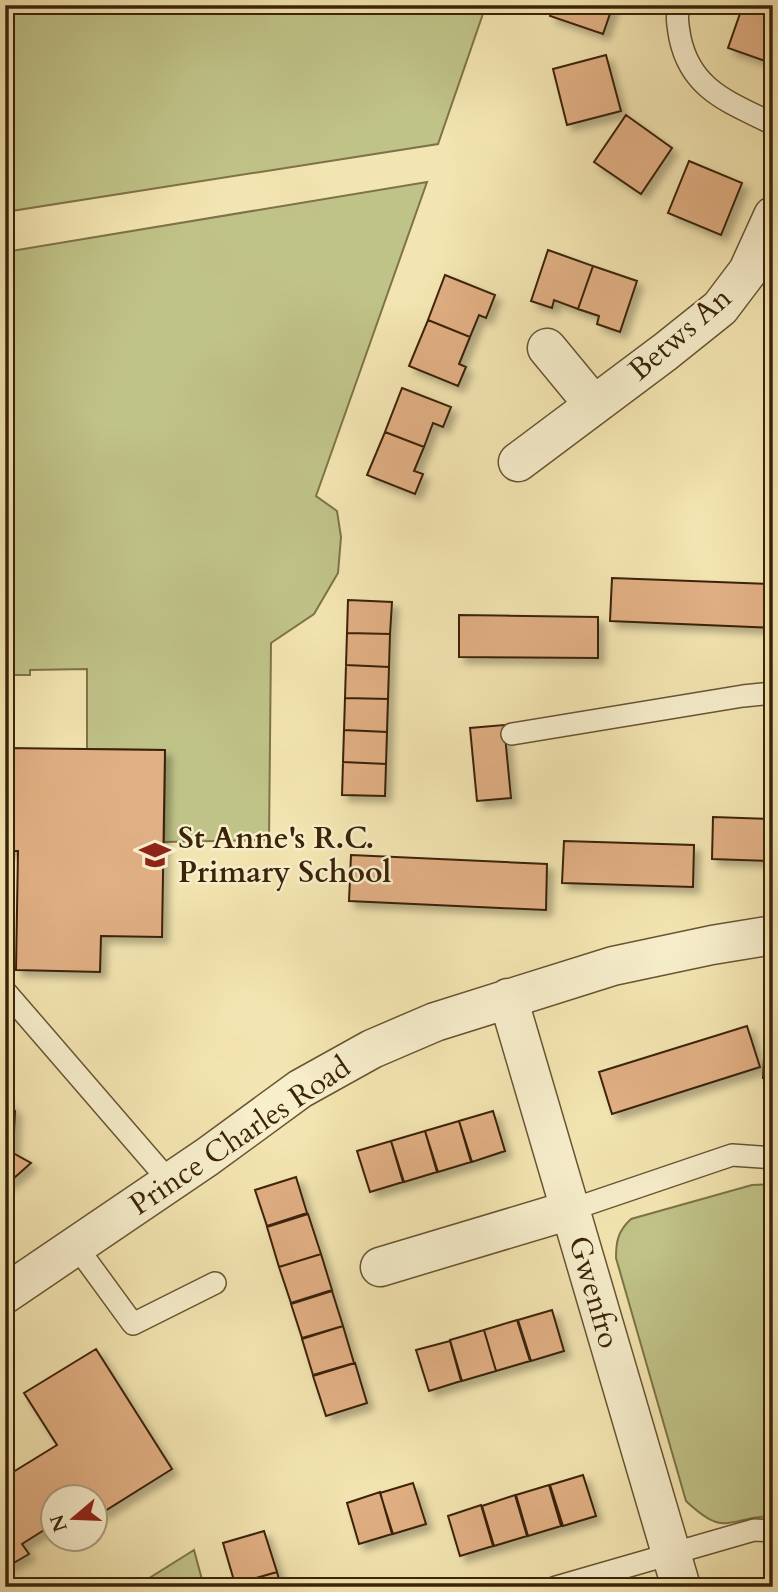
<svg xmlns="http://www.w3.org/2000/svg" width="778" height="1592" font-family="Cardo,serif">
	<style>
		.green { fill: #c0c388; stroke: #7e7348; stroke-width: 2 }
		.building { fill: #e0af83; stroke: #3b2308; stroke-width: 2; filter: url(#shadow) }
		.lines { fill: none; stroke-linecap: round; stroke-linejoin: round }
		.lane-casing { stroke: #695432; stroke-width: 24 }
		.street-casing { stroke: #695432; stroke-width: 41 }
		.lane { stroke: #f7eecc; stroke-width: 21 }
		.street { stroke: #f7eecc; stroke-width: 38 }
		.labels { text-anchor: middle; dominant-baseline: central; stroke-width: 5; stroke-linejoin: round; paint-order: stroke }
		.street-label { font-size: 30px; fill: #3b2308; stroke: #f7eecc }
		.poi-label { font-size: 30px; font-weight: bold; fill: #3b2308; stroke: #f7eecc; text-anchor: start }
	</style>
	<defs>
		<filter id="shadow"><feDropShadow dx="6" dy="6" stdDeviation="3.5" flood-color="#0004"/></filter>
	</defs>
	<rect width="100%" height="100%" fill="#f3e5b1"/>
	<filter id="stains"><feTurbulence type="fractalNoise" baseFrequency=".00286" numOctaves="4"/><feColorMatrix values="0 0 0 0 .2 0 0 0 0 .09 0 0 0 0 .02 0 0 0 .5 -.17"/></filter>
	<radialGradient id="worn" r=".72"><stop offset=".6" stop-color="#630" stop-opacity="0"/><stop offset="1" stop-color="#630" stop-opacity=".3"/></radialGradient>
	<path class="green" d="M 5,5 L 486,5 L 438,144 L 5,212 Z
		M 427,182 L 316,496 L 337,511 L 341,537 L 338,573 L 314,614 L 271,643 L 269,840 L 164,842 L 165,750 L 87,749 L 87,669 L 30,670 L 30,675 L 5,675 L 5,252 Z
		M 773,1184 L 773,1516 C 727,1517 726,1539 686,1501 L 616,1258 C 616,1241 618,1231 631,1219 L 752,1185 Z
		M 194,1550 L 204,1587 L 135,1587 Z"/>
	<path class="building" d="M 554,5 L 613,5 L 603,34 L 550,16 Z
		M 743,5 L 773,5 L 773,49 L 768,62 L 728,48 Z
		M 606,55 L 621,111 L 567,125 L 553,69 Z
		M 626,115 L 672,148 L 641,194 L 594,162 Z
		M 689,161 L 742,183 L 721,235 L 668,213 Z
		M 548,250 L 593,266 L 578,309 L 554,300 L 552,308 L 531,301 Z
		M 593,266 L 637,281 L 620,332 L 597,324 L 599,316 L 578,309 Z
		M 445,275 L 495,295 L 486,318 L 479,315 L 470,337 L 428,320 Z
		M 428,320 L 470,337 L 459,364 L 466,367 L 458,386 L 409,366 Z
		M 402,388 L 451,407 L 443,427 L 433,423 L 424,447 L 385,432 Z
		M 385,432 L 424,447 L 414,471 L 423,474 L 415,494 L 367,475 Z
		M 612,578 L 773,584 L 773,628 L 610,621 Z
		M 348,600 L 392,602 L 390,634 L 347,633 Z
		M 459,615 L 598,617 L 598,658 L 459,657 Z
		M 347,633 L 390,634 L 389,667 L 346,665 Z
		M 346,665 L 389,667 L 388,699 L 345,698 Z
		M 345,698 L 388,699 L 387,732 L 344,730 Z
		M 504,725 L 511,798 L 477,801 L 470,728 Z
		M 344,730 L 387,732 L 386,764 L 343,762 Z
		M 5,748 L 165,750 L 162,937 L 101,936 L 100,972 L 16,970 L 18,851 L 5,851 Z
		M 343,762 L 386,764 L 385,796 L 342,795 Z
		M 713,817 L 773,819 L 773,861 L 712,859 Z
		M 564,841 L 694,845 L 693,887 L 562,883 Z
		M 351,855 L 547,864 L 546,910 L 349,901 Z
		M 747,1026 L 760,1067 L 612,1114 L 599,1072 Z
		M 765,1038 L 773,1039 L 773,1079 L 763,1078 Z
		M 5,1099 L 15,1111 L 13,1153 L 31,1163 L 5,1186 Z
		M 493,1111 L 505,1151 L 472,1162 L 459,1121 Z
		M 459,1121 L 471,1162 L 438,1172 L 425,1131 Z
		M 425,1131 L 437,1172 L 404,1182 L 391,1141 Z
		M 391,1141 L 403,1182 L 370,1192 L 357,1151 Z
		M 296,1177 L 307,1213 L 267,1226 L 255,1190 Z
		M 308,1214 L 321,1254 L 279,1267 L 267,1227 Z
		M 321,1254 L 332,1290 L 291,1303 L 279,1267 Z
		M 332,1291 L 343,1326 L 302,1338 L 291,1304 Z
		M 552,1310 L 564,1351 L 531,1361 L 518,1320 Z
		M 517,1320 L 530,1361 L 496,1371 L 484,1330 Z
		M 343,1326 L 354,1363 L 313,1375 L 302,1339 Z
		M 484,1330 L 496,1371 L 462,1381 L 450,1340 Z
		M 450,1341 L 461,1381 L 429,1391 L 416,1350 Z
		M 96,1349 L 172,1469 L 100,1514 L 94,1504 L 94,1498 L 52,1498 L 52,1525 L 22,1544 L 29,1554 L 5,1568 L 5,1477 L 57,1445 L 24,1393 Z
		M 355,1363 L 367,1403 L 326,1416 L 313,1376 Z
		M 583,1475 L 596,1516 L 563,1526 L 550,1485 Z
		M 413,1483 L 426,1524 L 393,1534 L 380,1493 Z
		M 549,1485 L 561,1526 L 528,1536 L 516,1495 Z
		M 380,1492 L 392,1534 L 359,1544 L 347,1503 Z
		M 515,1495 L 527,1536 L 494,1546 L 482,1506 Z
		M 481,1505 L 493,1546 L 460,1556 L 448,1516 Z
		M 264,1531 L 277,1572 L 235,1584 L 223,1543 Z
		M 277,1572 L 281,1587 L 236,1587 L 235,1584 Z"/>
	<g class="lines">
		<defs>
			<path id="lane" d="M 679,5 C 676,17 678,26 680,38 C 691,90 729,102 773,124
				M 512,734 L 743,696 L 773,693
				M 5,991 L 170,1182
				M 570,1210 L 732,1155 L 773,1158
				M 76,1246 L 133,1324 L 215,1283
				M 556,1587 L 754,1530 L 773,1531"/>
			<path id="street" d="M 547,348 L 594,405
				M 518,462 L 665,352 L 720,308 L 748,271 L 773,216
				M 508,998 L 681,1587
				M 380,1267 L 570,1210
				M 5,1294 L 207,1157 L 300,1089 L 372,1049 L 435,1022 L 613,966 L 712,945 L 773,935"/>
		</defs>
		<use href="#lane" class="lane-casing"/>
		<use href="#street" class="street-casing"/>
		<use href="#lane" class="lane"/>
		<use href="#street" class="street"/>
	</g>
	<defs>
		<symbol id="school-bare" viewBox="-9 -9 18 18"><path d="M0-5L7-2L0 1L-7-2ZM-4 1L0 2.5L4 1V4Q0 6-4 4Z" fill="#8f2418" stroke="#f7eecc" stroke-width="2.5" paint-order="stroke"/></symbol>
	</defs>
	<g fill-rule="evenodd">
		<use href="#school-bare" x="133" y="833" width="44" height="44"/>
	</g>
	<g class="labels">
		<g class="street-label">
			<text transform="translate(680 334) rotate(-41)">Betws An</text>
			<text transform="translate(240 1136) rotate(-34)">Prince Charles Road</text>
			<text transform="translate(594 1292) rotate(74)">Gwenfro</text>
		</g>
		<g class="poi-label">
			<text x="178" y="838">St Anne's R.C.<tspan x="178" dy="34">Primary School</tspan></text>
		</g>
	</g>
	<rect width="778" height="1592" fill="none" stroke="#f3e5b1" stroke-width="28"/>
	<rect x="7" y="7" width="764" height="1578" fill="none" stroke="#3b2308" stroke-width="3.5"/>
	<rect x="14" y="14" width="750" height="1564" fill="none" stroke="#3b2308" stroke-width="2"/>
	<g transform="translate(74 1518) rotate(251)"><circle r="33" fill="#f7eecc" stroke="#ac9d7e" stroke-width="2"/>
	<path d="M0-5L12 26L0 18L-12 26Z" fill="#8f2418"/>
	<text y="-10" font-size="19" font-weight="bold" text-anchor="middle" fill="#3b2308">N</text>
	</g>
	<rect width="100%" height="100%" filter="url(#stains)"/>
	<rect width="100%" height="100%" fill="url(#worn)"/>
</svg>
